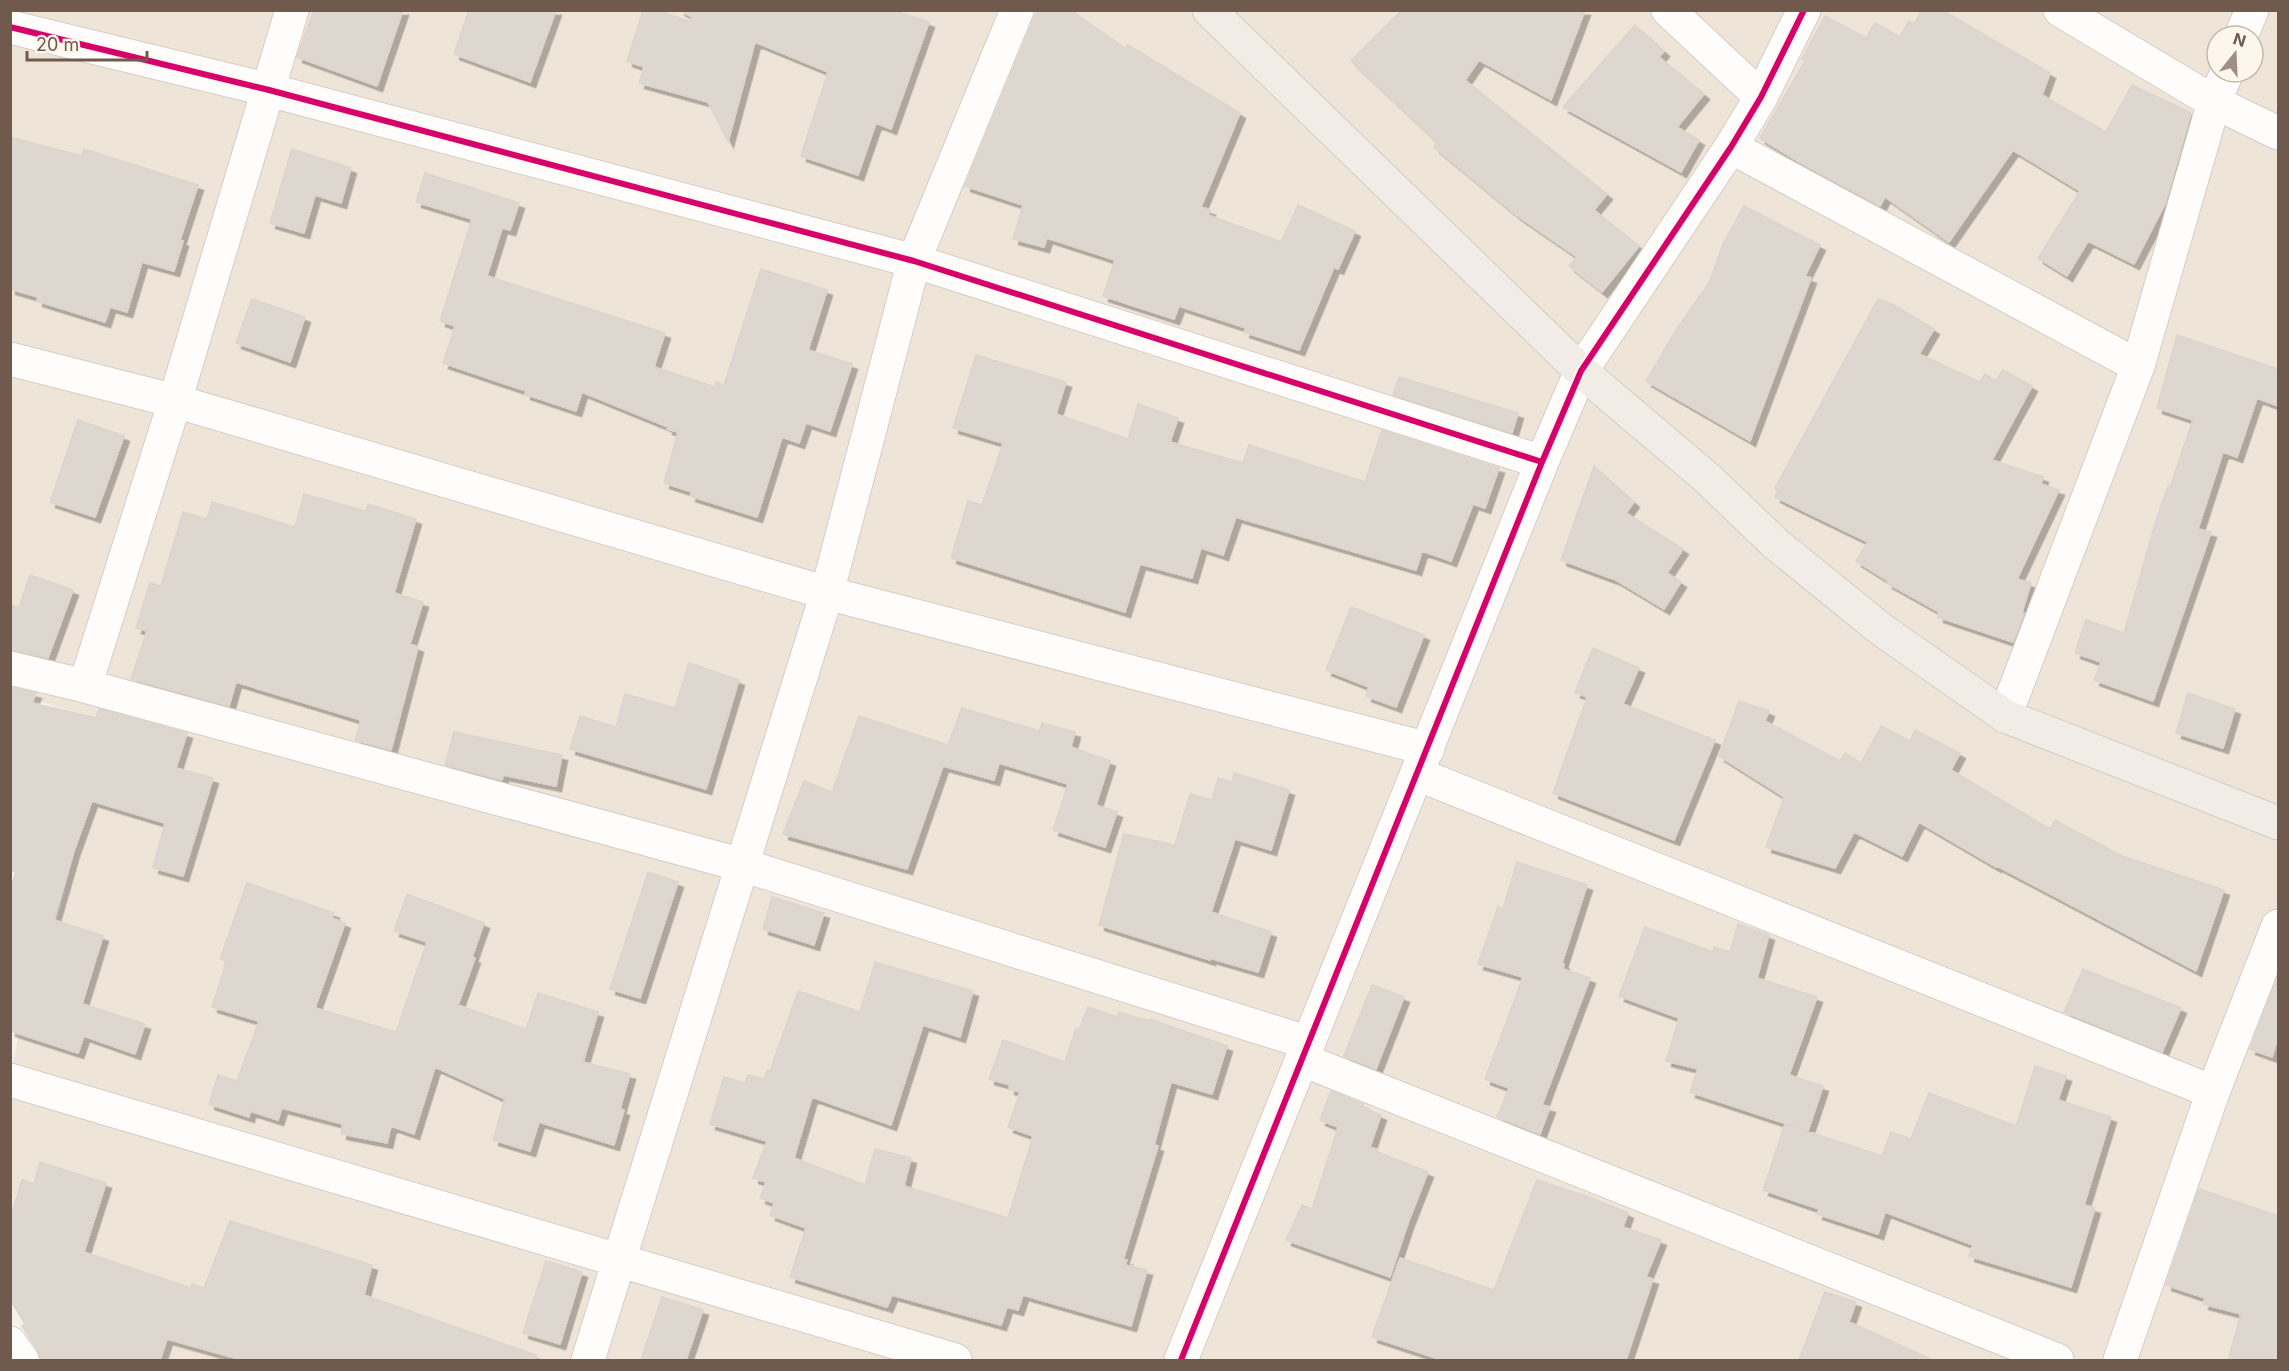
<svg xmlns="http://www.w3.org/2000/svg" width="2289" height="1371" font-family="Inter,sans-serif">
	<style>
		.residential { fill: #eee4d8; fill-rule: evenodd }
		.building { fill: #ded7d0; stroke: #ddd5cd; stroke-width: 1.5; filter: url(#shadow) }
		.lines { fill: none; stroke-linecap: round; stroke-linejoin: round }
		.minor-casing { stroke: #d4cec8; stroke-width: 35 }
		.major-casing { stroke: #d3ccc7; stroke-width: 35 }
		.minor { stroke: #fefdfc; stroke-width: 33 }
		.major { stroke: #f1ede6; stroke-width: 33 }
		.cycleway-casing { stroke: #fdf6eb; stroke-width: 10 }
		.cycleway { stroke: #d6006c; stroke-width: 6 }
	</style>
	<defs>
		<filter id="shadow"><feDropShadow dx="5.5" dy="5.5" stdDeviation="0" flood-color="#0004"/></filter>
	</defs>
	<rect width="100%" height="100%" fill="#f5f1ea"/>
	<path class="residential" d="M 11,11 L 2278,11 L 2278,1360 L 159,1360 L 162,1346 L 11,1270 L 11,1074 L 19,1034 L 60,910 L 96,765 L 66,750 L 76,713 L 11,692 ZM 2217,36 L 2253,36 L 2253,72 L 2217,72 Z"/>
	<path class="building" d="M 314,10 L 403,10 L 377,86 L 297,57 Z
		M 469,10 L 556,10 L 530,82 L 454,54 Z
		M 643,10 L 656,10 L 691,22 L 692,17 L 680,10 L 892,10 L 929,22 L 891,129 L 876,123 L 858,175 L 801,156 L 828,72 L 755,42 L 728,142 L 708,102 L 639,83 L 644,67 L 627,61 Z
		M 1039,10 L 1070,10 L 1125,48 L 1128,45 L 1240,113 L 1201,207 L 1210,210 L 1208,215 L 1281,242 L 1298,205 L 1355,231 L 1338,269 L 1334,267 L 1299,350 L 1244,332 L 1246,328 L 1179,306 L 1174,319 L 1103,296 L 1115,260 L 1047,238 L 1044,247 L 1013,239 L 1023,205 L 965,186 L 1034,18 Z
		M 1402,10 L 1585,10 L 1551,100 L 1479,60 L 1465,80 L 1607,194 L 1594,210 L 1639,246 L 1602,292 L 1569,266 L 1577,257 L 1516,215 L 1434,147 L 1437,142 L 1351,61 Z
		M 1922,10 L 1942,10 L 2050,73 L 2042,95 L 2106,132 L 2132,85 L 2191,113 L 2165,204 L 2134,264 L 2088,241 L 2067,276 L 2038,258 L 2080,191 L 2013,150 L 1949,242 L 1885,197 L 1880,206 L 1799,162 L 1760,138 L 1805,61 L 1802,59 L 1825,16 L 1866,38 L 1875,23 L 1900,37 L 1909,21 L 1914,24 Z
		M 1635,25 L 1664,51 L 1659,57 L 1704,94 L 1677,127 L 1699,140 L 1681,172 L 1563,107 Z
		M 10,137 L 82,156 L 84,149 L 198,185 L 180,240 L 183,241 L 174,271 L 142,262 L 127,312 L 110,307 L 105,322 L 37,301 L 38,297 L 10,289 Z
		M 292,149 L 351,168 L 341,203 L 315,195 L 304,233 L 270,223 Z
		M 425,173 L 519,203 L 510,230 L 502,228 L 487,276 L 665,333 L 654,367 L 715,387 L 716,382 L 724,385 L 761,269 L 827,290 L 808,350 L 852,364 L 830,431 L 806,423 L 799,443 L 782,437 L 757,517 L 690,496 L 692,492 L 664,483 L 678,432 L 667,429 L 668,427 L 582,392 L 576,411 L 525,394 L 526,391 L 443,363 L 455,326 L 440,321 L 472,219 L 416,202 Z
		M 1744,206 L 1820,245 L 1805,276 L 1811,278 L 1750,441 L 1646,381 L 1678,327 L 1709,283 L 1723,244 Z
		M 252,299 L 305,317 L 290,362 L 236,343 Z
		M 1878,299 L 1894,305 L 1934,329 L 1919,354 L 1980,382 L 1985,374 L 1996,381 L 2003,370 L 2032,386 L 1992,460 L 2043,477 L 2041,484 L 2059,490 L 2017,579 L 2031,583 L 2022,612 L 2024,613 L 2013,642 L 1938,617 L 1939,612 L 1887,583 L 1888,581 L 1856,561 L 1868,542 L 1775,497 L 1778,491 L 1775,488 Z
		M 2177,335 L 2278,369 L 2278,406 L 2257,398 L 2237,457 L 2223,452 L 2198,529 L 2211,532 L 2153,701 L 2094,680 L 2101,662 L 2075,653 L 2086,620 L 2124,633 L 2157,517 L 2168,487 L 2170,487 L 2193,420 L 2157,408 Z
		M 976,355 L 1066,382 L 1056,414 L 1128,439 L 1138,404 L 1178,418 L 1170,442 L 1243,463 L 1249,445 L 1365,482 L 1382,430 L 1499,468 L 1485,508 L 1473,504 L 1451,561 L 1422,551 L 1416,570 L 1236,517 L 1223,555 L 1201,548 L 1192,578 L 1140,564 L 1125,612 L 951,558 L 968,501 L 982,505 L 1003,443 L 953,428 Z
		M 1399,377 L 1518,413 L 1512,433 L 1393,395 Z
		M 78,420 L 124,436 L 95,517 L 50,502 Z
		M 1594,466 L 1634,502 L 1626,513 L 1683,549 L 1667,573 L 1681,582 L 1664,609 L 1616,580 L 1561,560 Z
		M 304,494 L 366,511 L 368,504 L 416,519 L 394,593 L 423,602 L 410,644 L 418,647 L 391,750 L 355,740 L 361,720 L 236,682 L 229,706 L 131,679 L 147,631 L 136,628 L 150,583 L 161,586 L 183,512 L 207,519 L 212,502 L 295,527 Z
		M 30,575 L 73,590 L 48,658 L 10,650 L 10,605 L 19,608 Z
		M 1351,607 L 1424,635 L 1396,707 L 1366,696 L 1369,687 L 1326,670 Z
		M 1593,648 L 1639,668 L 1623,704 L 1715,740 L 1674,840 L 1553,793 L 1587,697 L 1575,692 Z
		M 689,663 L 739,680 L 706,789 L 570,749 L 580,716 L 616,727 L 625,694 L 675,708 Z
		M 10,687 L 36,693 L 32,703 L 96,718 L 99,709 L 187,733 L 176,768 L 213,778 L 183,876 L 153,868 L 165,823 L 92,801 L 74,851 L 54,920 L 103,936 L 82,1004 L 145,1024 L 135,1054 L 84,1036 L 78,1053 L 10,1031 L 10,890 L 16,872 L 10,870 Z
		M 2188,693 L 2235,709 L 2223,748 L 2176,733 Z
		M 1739,701 L 1769,711 L 1765,721 L 1840,761 L 1845,753 L 1861,763 L 1881,726 L 1910,741 L 1915,730 L 1960,753 L 1951,770 L 2050,829 L 2055,820 L 2122,856 L 2224,890 L 2196,971 L 1997,866 L 1996,867 L 1919,822 L 1902,856 L 1854,832 L 1835,868 L 1766,847 L 1784,797 L 1719,756 Z
		M 962,708 L 1039,731 L 1042,723 L 1075,732 L 1071,747 L 1110,761 L 1096,805 L 1117,812 L 1105,847 L 1053,830 L 1068,784 L 999,763 L 994,780 L 943,766 L 907,869 L 783,834 L 804,781 L 832,792 L 859,716 L 948,745 Z
		M 454,732 L 562,755 L 556,786 L 503,775 L 502,780 L 445,765 Z
		M 1234,773 L 1289,790 L 1271,850 L 1235,839 L 1211,912 L 1271,932 L 1258,972 L 1210,958 L 1210,960 L 1099,925 L 1124,834 L 1175,845 L 1190,794 L 1212,800 L 1218,778 L 1232,782 Z
		M 1517,862 L 1587,885 L 1562,963 L 1564,964 L 1563,969 L 1590,978 L 1542,1105 L 1550,1107 L 1540,1134 L 1497,1117 L 1509,1088 L 1485,1079 L 1523,977 L 1478,964 L 1498,907 L 1503,909 Z
		M 648,872 L 678,882 L 640,998 L 610,989 Z
		M 247,883 L 334,913 L 332,918 L 345,923 L 315,1008 L 396,1032 L 427,942 L 394,931 L 407,894 L 484,923 L 472,957 L 475,958 L 458,1005 L 526,1029 L 538,993 L 598,1012 L 583,1062 L 630,1074 L 620,1109 L 624,1110 L 614,1145 L 539,1122 L 530,1151 L 493,1140 L 505,1099 L 435,1067 L 414,1134 L 391,1126 L 387,1143 L 341,1134 L 343,1124 L 282,1108 L 278,1120 L 250,1111 L 249,1117 L 209,1104 L 218,1075 L 237,1081 L 259,1021 L 212,1007 L 227,961 L 220,959 Z
		M 772,897 L 824,913 L 814,945 L 763,929 Z
		M 1738,924 L 1769,935 L 1757,978 L 1817,997 L 1789,1075 L 1823,1086 L 1808,1131 L 1690,1092 L 1698,1069 L 1666,1061 L 1679,1018 L 1619,996 L 1645,927 L 1713,952 L 1714,947 L 1730,952 Z
		M 875,962 L 973,991 L 960,1037 L 923,1025 L 891,1125 L 812,1097 L 794,1158 L 865,1185 L 875,1149 L 911,1158 L 904,1186 L 1008,1218 L 1033,1136 L 1008,1127 L 1020,1092 L 1009,1089 L 1010,1085 L 989,1079 L 1003,1040 L 1065,1062 L 1076,1029 L 1079,1030 L 1088,1007 L 1117,1017 L 1119,1012 L 1149,1021 L 1150,1019 L 1227,1046 L 1212,1094 L 1171,1082 L 1154,1145 L 1158,1146 L 1123,1260 L 1127,1260 L 1125,1265 L 1147,1270 L 1131,1326 L 1023,1295 L 1018,1310 L 1007,1307 L 1001,1325 L 892,1295 L 887,1307 L 790,1277 L 806,1228 L 770,1215 L 774,1203 L 760,1198 L 766,1182 L 753,1178 L 767,1141 L 710,1124 L 724,1077 L 745,1083 L 748,1075 L 764,1079 L 767,1070 L 770,1071 L 798,991 L 860,1012 Z
		M 2083,969 L 2181,1008 L 2162,1052 L 2064,1012 Z
		M 2278,976 L 2278,1038 L 2272,1057 L 2250,1049 Z
		M 1372,985 L 1404,997 L 1376,1069 L 1344,1056 Z
		M 2035,1066 L 2066,1076 L 2058,1100 L 2111,1117 L 2084,1205 L 2095,1208 L 2071,1287 L 1969,1256 L 1973,1245 L 1885,1212 L 1878,1234 L 1817,1214 L 1819,1209 L 1763,1190 L 1785,1124 L 1882,1156 L 1891,1132 L 1911,1139 L 1929,1093 L 2016,1126 Z
		M 1331,1091 L 1363,1104 L 1361,1107 L 1381,1115 L 1370,1147 L 1378,1150 L 1377,1152 L 1428,1172 L 1408,1223 L 1390,1277 L 1286,1240 L 1302,1205 L 1312,1209 L 1338,1127 L 1320,1120 Z
		M 40,1162 L 106,1183 L 84,1252 L 191,1288 L 192,1284 L 204,1288 L 230,1221 L 372,1265 L 364,1295 L 536,1355 L 535,1360 L 242,1360 L 167,1339 L 160,1360 L 41,1360 L 37,1349 L 22,1326 L 25,1324 L 10,1299 L 10,1219 L 22,1180 L 34,1184 Z
		M 1537,1180 L 1592,1198 L 1628,1213 L 1623,1227 L 1661,1240 L 1646,1277 L 1653,1279 L 1626,1360 L 1442,1360 L 1372,1337 L 1400,1258 L 1494,1290 Z
		M 2199,1189 L 2278,1216 L 2278,1360 L 2228,1360 L 2241,1314 L 2203,1304 L 2205,1298 L 2166,1285 Z
		M 546,1261 L 582,1272 L 560,1344 L 523,1333 Z
		M 1825,1292 L 1856,1302 L 1849,1322 L 1933,1360 L 1799,1360 Z
		M 662,1297 L 703,1310 L 686,1360 L 641,1360 Z"/>
	<g class="lines">
		<defs>
			<path id="minor" d="M 1668,10 L 1761,97
				M 2060,10 L 2214,102 L 2278,133
				M 10,27 L 269,90 L 914,261 L 1542,462
				M 2241,36 L 2252,10
				M 1731,147 L 2138,366
				M 10,359 L 175,401 L 827,593 L 1428,749
				M 10,668 L 85,686 L 742,865 L 1309,1043
				M 85,686 L 175,401 L 292,10
				M 2005,716 L 2138,366 L 2214,102 L 2227,72
				M 1417,774 L 2213,1092
				M 1303,1060 L 2057,1360
				M 10,1080 L 955,1360
				M 10,1343 L 22,1360
				M 588,1360 L 827,593 L 914,261 L 1017,10
				M 1181,1360 L 1542,462 L 1581,371 L 1731,147 L 1761,97 L 1804,10
				M 2120,1360 L 2213,1092 L 2278,926"/>
			<path id="major" d="M 1209,10 L 1581,371 L 1707,478 L 1776,544 L 1882,630 L 2005,716 L 2278,823"/>
		</defs>
		<use href="#minor" class="minor-casing"/>
		<use href="#major" class="major-casing"/>
		<use href="#minor" class="minor"/>
		<use href="#major" class="major"/>
		<defs>
			<path id="cycleway" d="M 10,27 L 269,90 L 914,261 L 1542,462
				M 1181,1360 L 1542,462 L 1581,371 L 1731,147 L 1761,97 L 1804,10"/>
		</defs>
		<use href="#cycleway" class="cycleway-casing"/>
		<use href="#cycleway" class="cycleway"/>
	</g>
	<rect width="2289" height="1371" fill="none" stroke="#705a4d" stroke-width="24"/>
	<g transform="translate(2235 54) rotate(18)"><circle r="28" fill="#fdf6eb" stroke="#c5b8ac" stroke-width="1.5"/>
	<path d="M0-4.5L10 22L0 15L-10 22Z" fill="#9f8f84"/>
	<text y="-9" font-size="16" font-weight="bold" text-anchor="middle" fill="#705a4d">N</text>
	</g>
	<path d="M27 51v9h120v-9" fill="none" stroke="#705a4d" stroke-width="3"/>
	<text x="36" y="51" font-size="18" fill="#705a4d" stroke="#fdf6eb" stroke-width="4.5" paint-order="stroke">20 m</text>
</svg>
